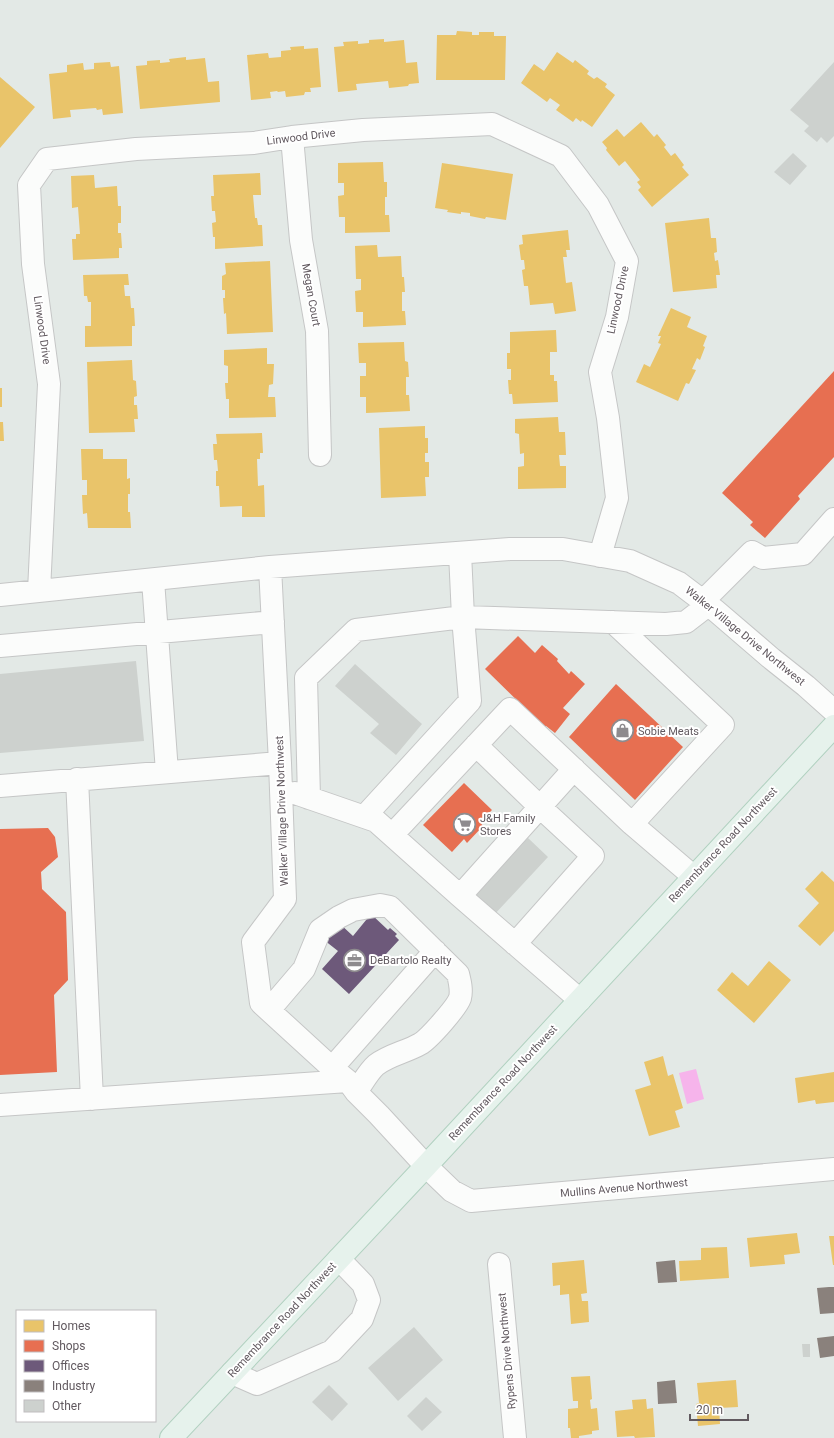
<svg xmlns="http://www.w3.org/2000/svg" width="834" height="1438" font-family="Roboto,sans-serif">
	<style>
		.water { fill: #f6b4eb }
		.homes { fill: #e9c46a }
		.shops { fill: #e76f51 }
		.offices { fill: #6d597a }
		.industry { fill: #8a817c }
		.building { fill: #cdd1ce }
		.lines { fill: none; stroke-linecap: round; stroke-linejoin: round }
		.minor-casing { stroke: #c5c6c6; stroke-width: 24 }
		.major-casing { stroke: #b1d1c0; stroke-width: 24 }
		.minor { stroke: #fbfcfb; stroke-width: 22 }
		.major { stroke: #e6f2ec; stroke-width: 22 }
		.labels { text-anchor: middle; dominant-baseline: central; stroke-width: 4; stroke-linejoin: round; paint-order: stroke }
		.street-label { font-size: 11px; fill: #61595f; stroke: #fff }
		.poi-label { font-size: 11px; fill: #61595f; stroke: #fff; text-anchor: start }
	</style>
	<rect width="100%" height="100%" fill="#e3e9e6"/>
	<path class="water" d="M 696,1069 L 704,1099 L 687,1104 L 679,1073 Z"/>
	<path class="homes" d="M 457,31 L 472,32 L 472,35 L 479,35 L 479,32 L 494,32 L 494,36 L 506,36 L 505,80 L 436,80 L 437,35 L 456,35 Z
		M 384,39 L 384,42 L 404,40 L 406,63 L 417,62 L 419,83 L 409,84 L 408,86 L 389,88 L 388,81 L 356,84 L 357,90 L 338,92 L 334,47 L 344,46 L 343,42 L 358,41 L 358,44 L 369,43 L 369,40 Z
		M 304,46 L 304,49 L 318,48 L 321,87 L 310,88 L 311,92 L 305,92 L 304,95 L 286,97 L 285,91 L 278,92 L 277,91 L 270,92 L 271,98 L 251,100 L 247,55 L 268,53 L 269,58 L 281,57 L 281,51 L 291,50 L 290,47 Z
		M 557,52 L 573,63 L 575,60 L 589,71 L 587,74 L 594,79 L 597,77 L 607,84 L 605,87 L 615,95 L 592,127 L 582,120 L 581,122 L 576,118 L 573,122 L 556,110 L 560,105 L 550,98 L 547,102 L 521,83 L 534,64 L 544,71 Z
		M 186,57 L 186,60 L 205,58 L 208,82 L 219,81 L 220,102 L 140,109 L 136,66 L 147,65 L 147,61 L 160,60 L 160,63 L 170,62 L 169,59 Z
		M 110,62 L 111,67 L 119,66 L 123,113 L 103,115 L 102,109 L 97,110 L 96,108 L 70,110 L 71,117 L 53,119 L 49,74 L 67,72 L 67,65 L 83,63 L 84,70 L 94,69 L 94,63 Z
		M 0,77 L 35,107 L 0,148 Z
		M 641,122 L 654,137 L 657,134 L 666,145 L 664,147 L 671,156 L 675,153 L 684,165 L 682,167 L 689,175 L 652,207 L 638,190 L 641,187 L 637,182 L 640,180 L 625,161 L 619,166 L 606,150 L 607,148 L 602,142 L 617,129 L 624,137 Z
		M 383,162 L 384,182 L 387,182 L 387,197 L 385,197 L 385,215 L 389,215 L 390,232 L 345,233 L 345,217 L 339,217 L 338,196 L 344,195 L 344,183 L 338,183 L 338,163 Z
		M 442,163 L 513,174 L 506,220 L 486,217 L 485,219 L 470,216 L 470,213 L 461,212 L 461,214 L 447,212 L 448,210 L 435,208 Z
		M 260,173 L 261,195 L 253,195 L 255,218 L 257,218 L 258,225 L 262,225 L 263,246 L 215,249 L 215,237 L 213,237 L 212,223 L 216,222 L 215,211 L 212,211 L 211,196 L 214,196 L 213,175 Z
		M 94,175 L 95,188 L 117,186 L 118,206 L 121,206 L 121,223 L 118,223 L 118,233 L 121,233 L 122,248 L 119,248 L 119,258 L 73,260 L 72,239 L 76,239 L 76,234 L 80,234 L 78,207 L 72,208 L 71,176 Z
		M 709,218 L 711,238 L 716,238 L 717,252 L 714,253 L 715,261 L 718,260 L 720,275 L 716,275 L 717,288 L 673,292 L 665,223 Z
		M 568,230 L 570,250 L 566,250 L 567,257 L 563,257 L 566,283 L 572,282 L 576,311 L 555,314 L 553,303 L 530,305 L 528,286 L 524,286 L 522,270 L 525,269 L 524,260 L 521,260 L 519,245 L 523,244 L 522,235 Z
		M 377,245 L 378,257 L 401,256 L 402,277 L 404,277 L 405,292 L 402,292 L 402,311 L 405,311 L 406,325 L 363,327 L 363,312 L 356,312 L 355,291 L 361,290 L 361,279 L 356,279 L 355,246 Z
		M 270,261 L 273,332 L 227,334 L 226,313 L 224,314 L 223,298 L 225,298 L 225,290 L 222,290 L 222,276 L 226,274 L 225,263 Z
		M 128,274 L 129,285 L 124,285 L 125,296 L 130,296 L 131,308 L 134,308 L 135,326 L 132,326 L 132,346 L 85,347 L 85,326 L 91,326 L 91,302 L 88,302 L 87,296 L 84,296 L 83,275 Z
		M 671,308 L 691,317 L 687,327 L 707,336 L 703,346 L 705,347 L 700,360 L 697,358 L 692,369 L 696,370 L 689,384 L 686,383 L 678,401 L 636,382 L 644,364 L 650,367 L 661,344 L 658,343 L 661,336 L 658,336 Z
		M 556,330 L 557,352 L 550,352 L 550,375 L 554,375 L 554,381 L 557,381 L 558,402 L 513,404 L 512,394 L 509,394 L 508,380 L 511,380 L 511,369 L 507,369 L 507,353 L 510,353 L 510,332 Z
		M 404,342 L 405,361 L 408,362 L 409,377 L 406,377 L 406,395 L 409,395 L 410,411 L 366,413 L 366,397 L 360,397 L 360,376 L 366,376 L 366,363 L 359,363 L 358,343 Z
		M 267,348 L 267,364 L 274,364 L 273,384 L 269,385 L 268,397 L 275,397 L 276,417 L 229,418 L 229,399 L 226,399 L 225,383 L 228,383 L 228,366 L 224,365 L 224,350 Z
		M 132,360 L 133,380 L 136,381 L 137,396 L 134,397 L 134,405 L 137,405 L 138,419 L 134,419 L 135,432 L 89,433 L 87,362 Z
		M 0,388 L 2,388 L 2,407 L 0,407 Z
		M 558,417 L 559,432 L 565,432 L 566,455 L 559,455 L 560,466 L 566,466 L 566,488 L 518,489 L 518,467 L 524,466 L 524,453 L 520,454 L 519,434 L 515,433 L 515,419 Z
		M 0,422 L 3,422 L 4,441 L 0,441 Z
		M 425,426 L 425,438 L 428,438 L 428,453 L 425,453 L 425,462 L 429,462 L 429,477 L 425,477 L 426,496 L 381,498 L 379,428 Z
		M 262,433 L 263,453 L 260,453 L 260,459 L 257,459 L 258,486 L 264,485 L 265,517 L 242,517 L 242,506 L 220,507 L 219,486 L 216,486 L 216,471 L 218,471 L 217,460 L 214,460 L 213,444 L 217,444 L 216,434 Z
		M 81,449 L 103,449 L 103,459 L 127,459 L 127,479 L 130,478 L 130,494 L 128,494 L 128,512 L 130,512 L 131,528 L 88,528 L 87,513 L 83,514 L 82,495 L 87,495 L 87,480 L 82,480 Z
		M 822,871 L 834,882 L 834,931 L 820,946 L 798,926 L 819,903 L 805,889 Z
		M 769,961 L 791,980 L 754,1023 L 717,990 L 732,972 L 748,986 Z
		M 663,1056 L 668,1076 L 673,1074 L 683,1108 L 675,1111 L 680,1127 L 649,1136 L 635,1090 L 651,1085 L 644,1062 Z
		M 834,1072 L 834,1102 L 816,1104 L 815,1100 L 798,1103 L 795,1078 Z
		M 797,1233 L 800,1253 L 784,1255 L 785,1264 L 750,1267 L 747,1238 Z
		M 829,1236 L 834,1236 L 834,1265 L 833,1265 Z
		M 727,1247 L 729,1278 L 680,1281 L 679,1261 L 701,1260 L 701,1248 Z
		M 584,1260 L 587,1293 L 581,1294 L 582,1301 L 588,1301 L 589,1322 L 571,1324 L 569,1294 L 560,1295 L 560,1285 L 553,1286 L 552,1263 Z
		M 590,1376 L 592,1399 L 590,1400 L 591,1409 L 597,1408 L 599,1430 L 592,1431 L 592,1434 L 579,1436 L 579,1438 L 571,1438 L 570,1428 L 568,1428 L 568,1409 L 578,1408 L 578,1401 L 573,1401 L 571,1377 Z
		M 736,1380 L 738,1407 L 719,1408 L 720,1424 L 698,1426 L 696,1404 L 699,1403 L 697,1383 Z
		M 646,1399 L 647,1409 L 653,1408 L 655,1437 L 635,1438 L 634,1436 L 617,1437 L 615,1411 L 633,1409 L 632,1400 Z"/>
	<path class="shops" d="M 834,371 L 834,457 L 798,496 L 800,499 L 765,538 L 750,525 L 753,522 L 722,493 Z
		M 518,636 L 535,653 L 542,645 L 558,659 L 557,661 L 569,674 L 571,671 L 585,684 L 563,708 L 570,714 L 555,733 L 546,726 L 544,727 L 485,669 Z
		M 616,684 L 683,747 L 635,800 L 569,737 Z
		M 464,783 L 492,810 L 480,822 L 483,826 L 467,843 L 464,839 L 452,852 L 423,825 Z
		M 48,828 L 55,837 L 58,857 L 41,872 L 42,889 L 66,912 L 68,980 L 54,995 L 57,1072 L 0,1075 L 0,829 Z"/>
	<path class="offices" d="M 371,914 L 388,930 L 390,928 L 397,934 L 395,936 L 399,940 L 349,994 L 322,969 L 338,951 L 324,940 L 339,923 L 353,936 Z"/>
	<path class="industry" d="M 675,1260 L 677,1282 L 658,1283 L 656,1262 Z
		M 829,1287 L 834,1287 L 834,1313 L 820,1314 L 817,1288 Z
		M 834,1336 L 834,1356 L 820,1358 L 817,1338 Z
		M 675,1380 L 677,1403 L 658,1404 L 657,1382 Z"/>
	<path class="building" d="M 834,62 L 834,136 L 827,143 L 821,137 L 817,142 L 804,131 L 809,126 L 790,110 Z
		M 793,153 L 807,166 L 790,185 L 774,172 Z
		M 136,661 L 144,741 L 0,753 L 0,674 Z
		M 355,664 L 422,724 L 396,755 L 370,733 L 379,724 L 335,686 Z
		M 528,838 L 548,857 L 493,916 L 473,897 Z
		M 414,1327 L 443,1360 L 398,1401 L 368,1368 Z
		M 802,1344 L 810,1344 L 810,1357 L 803,1357 Z
		M 329,1385 L 348,1404 L 332,1421 L 312,1402 Z
		M 426,1397 L 442,1412 L 422,1431 L 407,1416 Z"/>
	<g class="lines">
		<defs>
			<path id="minor" d="M 292,137 L 301,240 L 317,331 L 320,455
				M 460,553 L 463,617 L 666,624 L 686,622 L 708,605
				M 270,567 L 280,763 L 285,899 L 253,942 L 261,1003 L 332,1068 L 348,1081 L 356,1092 L 379,1115 L 426,1166 L 452,1191 L 471,1201 L 834,1169
				M 153,580 L 167,772
				M 39,591 L 49,384 L 33,264 L 29,185 L 47,159 L 136,149 L 254,143 L 292,137 L 363,130 L 492,124 L 561,156 L 598,205 L 627,261 L 617,317 L 600,372 L 608,418 L 617,498 L 600,556
				M 0,595 L 270,567 L 510,549 L 563,549 L 630,561 L 679,583 L 716,611 L 772,659 L 806,686 L 834,711
				M 703,601 L 752,552 L 763,558 L 803,554 L 834,519
				M 613,622 L 723,725 L 632,824 L 694,877
				M 0,646 L 273,622
				M 476,745 L 540,807 L 593,856 L 515,944
				M 77,779 L 92,1099
				M 0,786 L 280,763
				M 295,793 L 376,821 L 460,896 L 580,1000
				M 309,798 L 306,678 L 356,630 L 463,617 L 470,701 L 364,817
				M 392,835 L 510,709 L 632,824
				M 460,896 L 574,769
				M 269,1010 L 304,969 L 320,930 L 339,917 L 353,910 L 380,905 L 390,907 L 458,974 C 460,982 462,990 460,998 C 457,1007 429,1039 420,1044 C 406,1052 389,1055 376,1065 C 368,1072 362,1084 356,1092
				M 332,1068 L 435,951
				M 0,1105 L 348,1081
				M 499,1264 L 515,1438
				M 232,1373 L 257,1384 L 332,1351 L 362,1319 L 369,1300 L 363,1284 L 339,1259"/>
			<path id="major" d="M 171,1438 L 426,1166 L 834,726"/>
		</defs>
		<use href="#minor" class="minor-casing"/>
		<use href="#major" class="major-casing"/>
		<use href="#minor" class="minor"/>
		<use href="#major" class="major"/>
	</g>
	<defs>
		<symbol id="shop-ring" viewBox="-11 -11 22 22"><circle r="9.5" fill="#fff" stroke="#8e8b8e" stroke-width="1.5"/><path d="M-5-2.5h2.3a2.7 3.5 0 0 1 5.4 0H5L5.5 6h-11ZM-1.5-2.5h3a1.5 2.3 0 0 0-3 0Z" fill="#8e8b8e"/></symbol>
		<symbol id="supermarket-ring" viewBox="-11 -11 22 22"><circle r="9.5" fill="#fff" stroke="#8e8b8e" stroke-width="1.5"/><path d="M-6-5.5h2.5l.6 2H6L4.5 2H-2.5L-4.4-4H-6ZM-1.5 3.2a1.3 1.3 0 1 0 .1 0ZM3 3.2a1.3 1.3 0 1 0 .1 0Z" fill="#8e8b8e"/></symbol>
		<symbol id="office-ring" viewBox="-11 -11 22 22"><circle r="9.5" fill="#fff" stroke="#8e8b8e" stroke-width="1.5"/><path d="M-6-3h4V-5.5h4V-3h4V5H-6ZM-1-4.5V-3h2v-1.5ZM-6 0V1H6V0Z" fill="#8e8b8e"/></symbol>
	</defs>
	<g fill-rule="evenodd">
		<use href="#shop-ring" x="610" y="718" width="25" height="25"/>
		<use href="#supermarket-ring" x="452" y="812" width="25" height="25"/>
		<use href="#office-ring" x="342" y="948" width="25" height="25"/>
	</g>
	<g class="labels">
		<g class="street-label">
			<text transform="translate(301 137) rotate(-7)">Linwood Drive</text>
			<text transform="translate(311 295) rotate(80)">Megan Court</text>
			<text transform="translate(618 300) rotate(-78)">Linwood Drive</text>
			<text transform="translate(42 330) rotate(82)">Linwood Drive</text>
			<text transform="translate(745 636) rotate(39)">Walker Village Drive Northwest</text>
			<text transform="translate(282 811) rotate(-92)">Walker Village Drive Northwest</text>
			<text transform="translate(723 845) rotate(-47)">Remembrance Road Northwest</text>
			<text transform="translate(503 1083) rotate(-47)">Remembrance Road Northwest</text>
			<text transform="translate(624 1188) rotate(-5)">Mullins Avenue Northwest</text>
			<text transform="translate(282 1320) rotate(-47)">Remembrance Road Northwest</text>
			<text transform="translate(507 1351) rotate(-95)">Rypens Drive Northwest</text>
		</g>
		<g class="poi-label">
			<text x="638" y="731">Sobie Meats</text>
			<text x="480" y="818">J&amp;H Family<tspan x="480" dy="13">Stores</tspan></text>
			<text x="370" y="960">DeBartolo Realty</text>
		</g>
	</g>
	<rect x="16" y="1310" width="140" height="112" fill="#ffffff" stroke="#c0bdbf"/>
	<rect x="24" y="1320" width="20" height="12" fill="#e9c46a" stroke="#c0bdbf"/>
	<text x="52" y="1330" font-size="12" fill="#61595f">Homes</text>
	<rect x="24" y="1340" width="20" height="12" fill="#e76f51" stroke="#c0bdbf"/>
	<text x="52" y="1350" font-size="12" fill="#61595f">Shops</text>
	<rect x="24" y="1360" width="20" height="12" fill="#6d597a" stroke="#c0bdbf"/>
	<text x="52" y="1370" font-size="12" fill="#61595f">Offices</text>
	<rect x="24" y="1380" width="20" height="12" fill="#8a817c" stroke="#c0bdbf"/>
	<text x="52" y="1390" font-size="12" fill="#61595f">Industry</text>
	<rect x="24" y="1400" width="20" height="12" fill="#cdd1ce" stroke="#c0bdbf"/>
	<text x="52" y="1410" font-size="12" fill="#61595f">Other</text>
	<path d="M690 1414v6h58v-6" fill="none" stroke="#61595f" stroke-width="2"/>
	<text x="696" y="1414" font-size="12" fill="#61595f" stroke="#ffffff" stroke-width="3" paint-order="stroke">20 m</text>
</svg>
